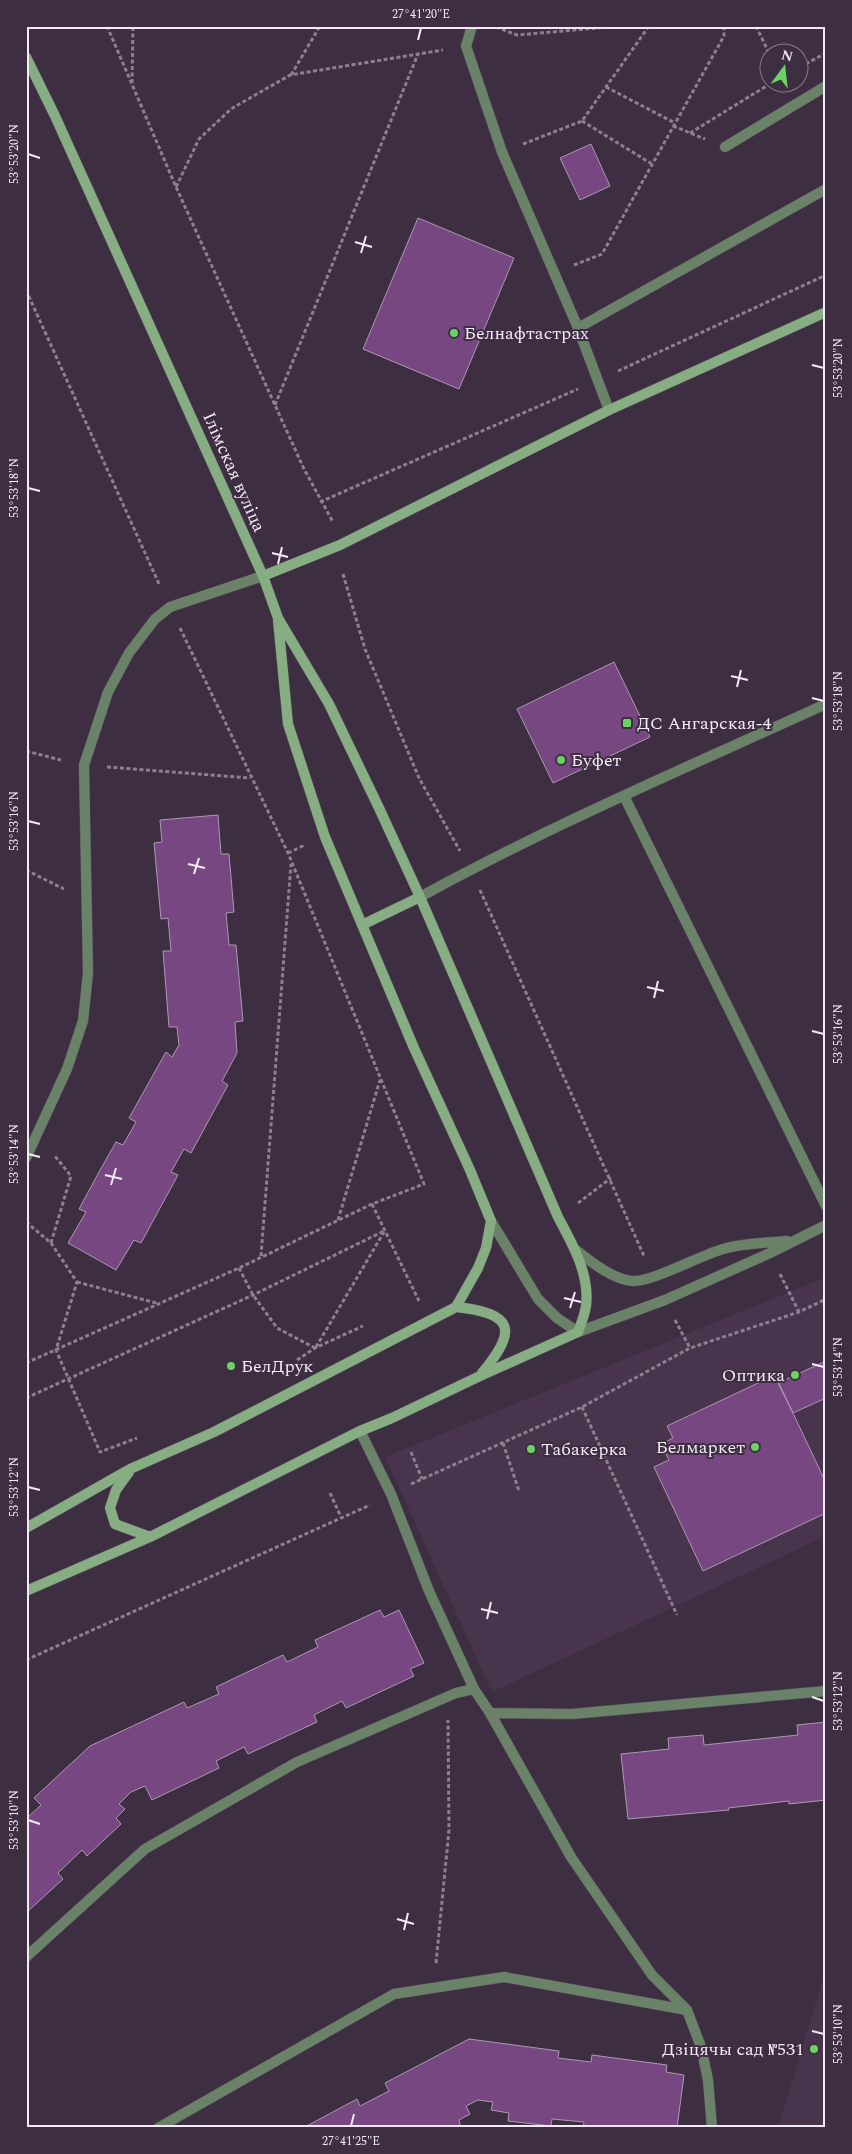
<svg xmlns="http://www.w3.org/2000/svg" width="852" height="2154" font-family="Spectral,serif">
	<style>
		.built { fill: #48344d }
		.building { fill: #774782; stroke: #ac99b1 }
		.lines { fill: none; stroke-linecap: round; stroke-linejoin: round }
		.lane-casing { stroke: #5b4c5e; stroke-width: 11 }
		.secondary-casing { stroke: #5b4c5e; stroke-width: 11 }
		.path { stroke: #8d7f90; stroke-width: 3; stroke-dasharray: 4 2.5; stroke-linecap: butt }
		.lane { stroke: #6a8267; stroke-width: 10 }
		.secondary { stroke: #87ad83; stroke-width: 10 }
		.ticks { fill: none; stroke: #f4e9f6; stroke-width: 2 }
		.poi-dot { fill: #6ad364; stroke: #3e2e41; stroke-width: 2 }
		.labels { text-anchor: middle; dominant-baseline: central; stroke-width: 4; stroke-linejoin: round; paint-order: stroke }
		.poi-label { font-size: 18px; fill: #f4e9f6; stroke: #3e2e41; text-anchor: start }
		.street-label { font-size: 18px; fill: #f4e9f6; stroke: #3e2e41 }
		.neatline { fill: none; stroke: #f4e9f6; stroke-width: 2 }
		.ticks-label { font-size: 12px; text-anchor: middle; fill: #f4e9f6 }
	</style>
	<rect width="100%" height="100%" fill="#3e2e41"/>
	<path class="built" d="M 826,1277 L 826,1536 L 492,1692 L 385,1457 Z
		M 826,1969 L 826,2128 L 778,2128 Z"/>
	<path class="building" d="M 591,144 L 610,186 L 580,200 L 560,158 Z
		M 418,218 L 514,258 L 459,389 L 363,349 Z
		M 614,662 L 650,737 L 553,783 L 517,709 Z
		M 218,815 L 221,854 L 229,854 L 234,912 L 226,913 L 229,945 L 236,945 L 243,1021 L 235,1022 L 237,1053 L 222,1081 L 228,1085 L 191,1153 L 184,1149 L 171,1172 L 178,1175 L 141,1243 L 134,1240 L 116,1270 L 68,1243 L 86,1212 L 79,1209 L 99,1172 L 116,1142 L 123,1145 L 136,1122 L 129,1118 L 148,1084 L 166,1052 L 172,1057 L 179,1045 L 177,1027 L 169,1027 L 163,951 L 171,951 L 168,918 L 161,919 L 154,843 L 162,842 L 160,820 Z
		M 826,1361 L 826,1398 L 793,1413 L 778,1383 Z
		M 775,1375 L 826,1483 L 826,1513 L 703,1571 L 654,1467 L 669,1460 L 661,1444 L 673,1438 L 667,1426 Z
		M 380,1610 L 384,1617 L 399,1610 L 424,1663 L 410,1669 L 414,1676 L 346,1708 L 342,1701 L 314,1715 L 317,1722 L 248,1754 L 244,1747 L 216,1761 L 219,1768 L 152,1800 L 145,1786 L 131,1792 L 119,1804 L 125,1809 L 116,1818 L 121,1824 L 87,1856 L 82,1850 L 58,1873 L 63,1879 L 26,1913 L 26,1819 L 41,1805 L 34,1798 L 90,1746 L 184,1702 L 187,1708 L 219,1694 L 216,1687 L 283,1655 L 287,1662 L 318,1647 L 315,1640 Z
		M 826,1722 L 826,1800 L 789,1804 L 789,1801 L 728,1808 L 729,1810 L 628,1819 L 621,1754 L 669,1749 L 668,1738 L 703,1735 L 704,1745 L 798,1735 L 797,1725 Z
		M 469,2039 L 559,2051 L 558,2058 L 591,2062 L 592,2055 L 667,2065 L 666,2072 L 684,2075 L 677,2128 L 583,2128 L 584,2122 L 552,2119 L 551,2126 L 508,2121 L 509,2113 L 491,2110 L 493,2102 L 478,2100 L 466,2106 L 470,2114 L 459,2120 L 461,2128 L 303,2128 L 357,2099 L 360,2106 L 389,2091 L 385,2083 Z"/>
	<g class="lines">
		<defs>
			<path id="lane" d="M 472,26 L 466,46 L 502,152 L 578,328 L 609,410
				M 725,147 L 826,86
				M 578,328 L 826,189
				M 624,796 L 826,1206
				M 420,897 C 551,825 690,766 826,704
				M 26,1158 L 67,1069 L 83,1021 L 88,973 L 84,765 L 108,692 L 129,653 L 155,619 L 170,607 L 263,576
				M 491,1221 L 538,1299 L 557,1318 L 578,1332 L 665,1300 L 770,1253 L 826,1225
				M 576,1250 C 590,1261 613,1280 633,1281 C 652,1282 701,1255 723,1249 C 743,1243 767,1243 787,1241
				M 360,1431 L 391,1494 L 429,1591 L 474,1689 L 490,1713 L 571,1857 L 652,1975 L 687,2010 L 701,2047 L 708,2080 L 712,2128
				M 490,1713 L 572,1714 L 826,1691
				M 26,1957 L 145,1849 L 297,1762 L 456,1693 L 474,1689
				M 158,2128 L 394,1994 L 504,1977 L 687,2010"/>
			<path id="secondary" d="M 26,57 L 55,116 L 263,576 L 278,618 L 329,704 L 379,808 L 420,897 L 558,1217 C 572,1243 590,1274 586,1306 C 585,1314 581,1324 578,1332 L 480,1376 L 392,1418 L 360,1431 L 150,1537 L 26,1591
				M 263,576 L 340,545 L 609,410 L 826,312
				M 362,925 L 420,897
				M 456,1307 C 514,1313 518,1330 482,1373
				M 129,1472 L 116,1490 L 110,1508 L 115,1524 L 150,1537
				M 26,1528 L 130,1469 L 214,1432 L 456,1307 L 478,1268 L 486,1248 L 491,1221 L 470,1170 L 414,1048 L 325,837 L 288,724 L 278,620"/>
		</defs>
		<use href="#lane" class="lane-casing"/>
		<use href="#secondary" class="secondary-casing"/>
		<path class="path" d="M 107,26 L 176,187 L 304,469 L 333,522
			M 756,26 L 770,55
			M 496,27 L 517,35 L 621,26
			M 800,67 L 826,53
			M 291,75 L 320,26
			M 132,83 L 133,26
			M 606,87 L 675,123
			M 582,121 L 652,164
			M 673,126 L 705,139
			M 690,133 L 773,82
			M 523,144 L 582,121 L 649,26
			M 176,187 L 199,139 L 231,109 L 290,75 L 443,50
			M 574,265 L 602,254 L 724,36 L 724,26
			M 26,290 L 160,586
			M 618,371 L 826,275
			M 275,405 L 418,54
			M 320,502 L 578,389
			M 343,574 L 365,649 L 419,778 L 460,851
			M 26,751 L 61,760
			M 107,767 L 250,778
			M 288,853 L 305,845
			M 26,870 L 64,889
			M 480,890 L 644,1256
			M 578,1203 L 611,1178
			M 372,1204 L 419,1301
			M 338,1220 L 380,1080
			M 26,1222 L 51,1243 L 77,1282 L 56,1350 L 100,1452 L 137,1438
			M 51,1243 L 71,1176 L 54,1155
			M 261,1256 L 291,864
			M 239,1268 L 253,1295 L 277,1328 L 315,1348
			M 780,1274 L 799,1312
			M 77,1282 L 160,1304
			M 675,1320 L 690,1348
			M 316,1347 L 384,1232
			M 297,1360 L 315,1348 L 363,1326
			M 26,1363 L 239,1268 L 372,1204 L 424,1184 L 288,853 L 180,628
			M 26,1398 L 253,1295 L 384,1231
			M 582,1407 L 677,1615
			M 503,1443 L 519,1491
			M 411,1452 L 422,1479
			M 411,1484 L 582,1407 L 690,1348 L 799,1312 L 826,1299
			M 330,1493 L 341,1517
			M 26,1660 L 370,1505
			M 436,1963 L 449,1830 L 448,1720"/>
		<use href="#lane" class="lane"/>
		<use href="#secondary" class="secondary"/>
	</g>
	<path class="ticks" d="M 418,40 L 421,28M 28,154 L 40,158M 355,242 L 372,247M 361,253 L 366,236M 812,365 L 824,368M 28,488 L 40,491M 272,553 L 288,557M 278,564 L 282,547M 731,676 L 748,680M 737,687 L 741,670M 812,698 L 824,701M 28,821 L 40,824M 188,864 L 205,868M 194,874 L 199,858M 647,987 L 664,991M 654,998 L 658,981M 812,1031 L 824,1034M 28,1154 L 40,1157M 105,1175 L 122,1179M 111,1185 L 116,1168M 564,1298 L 581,1302M 570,1308 L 575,1292M 812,1364 L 824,1367M 28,1487 L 40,1490M 481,1609 L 498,1613M 487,1619 L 491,1602M 812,1697 L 824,1701M 28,1820 L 40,1824M 397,1919 L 414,1924M 404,1930 L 408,1913M 812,2031 L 824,2034M 351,2126 L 354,2114"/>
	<g class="poi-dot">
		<circle cx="454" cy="333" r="5"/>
		<rect x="622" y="718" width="10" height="10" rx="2.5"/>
		<circle cx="561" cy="760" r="5"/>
		<circle cx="231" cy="1366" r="5"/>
		<circle cx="795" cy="1375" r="5"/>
		<circle cx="755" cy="1447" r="5"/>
		<circle cx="531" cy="1449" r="5"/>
		<circle cx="814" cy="2049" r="5"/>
	</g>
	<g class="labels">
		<g class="poi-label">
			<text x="464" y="333">Белнафтастрах</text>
			<text x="637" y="723">ДС Ангарская-4</text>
			<text x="571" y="760">Буфет</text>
			<text x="241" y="1366">БелДрук</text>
			<text x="785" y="1375" text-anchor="end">Оптика</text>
			<text x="745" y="1447" text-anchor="end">Белмаркет</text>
			<text x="541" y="1449">Табакерка</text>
			<text x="804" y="2049" text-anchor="end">Дзіцячы сад №531</text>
		</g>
		<g class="street-label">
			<text transform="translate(234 472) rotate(66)">Ілімская вуліца</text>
		</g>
	</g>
	<rect width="852" height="2154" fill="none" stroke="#3e2e41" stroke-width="55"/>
	<g transform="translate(784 68) rotate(15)"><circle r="24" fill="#3e2e41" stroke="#877989"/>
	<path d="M0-4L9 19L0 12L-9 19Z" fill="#6ad364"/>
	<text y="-8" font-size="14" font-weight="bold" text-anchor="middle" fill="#f4e9f6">N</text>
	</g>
	<rect x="28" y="28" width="796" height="2098" class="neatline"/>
	<g class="ticks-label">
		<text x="421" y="18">27°41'20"E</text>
		<text transform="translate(14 154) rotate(-90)" y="4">53°53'20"N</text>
		<text transform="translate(838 368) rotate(-90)" y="4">53°53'20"N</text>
		<text transform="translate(14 488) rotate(-90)" y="4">53°53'18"N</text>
		<text transform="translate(838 701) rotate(-90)" y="4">53°53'18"N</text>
		<text transform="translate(14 821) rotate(-90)" y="4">53°53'16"N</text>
		<text transform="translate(838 1034) rotate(-90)" y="4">53°53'16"N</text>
		<text transform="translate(14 1154) rotate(-90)" y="4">53°53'14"N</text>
		<text transform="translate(838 1367) rotate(-90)" y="4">53°53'14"N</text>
		<text transform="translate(14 1487) rotate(-90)" y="4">53°53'12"N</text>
		<text transform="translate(838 1701) rotate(-90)" y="4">53°53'12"N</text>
		<text transform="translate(14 1820) rotate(-90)" y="4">53°53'10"N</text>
		<text transform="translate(838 2034) rotate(-90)" y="4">53°53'10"N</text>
		<text x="351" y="2145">27°41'25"E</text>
	</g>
</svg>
